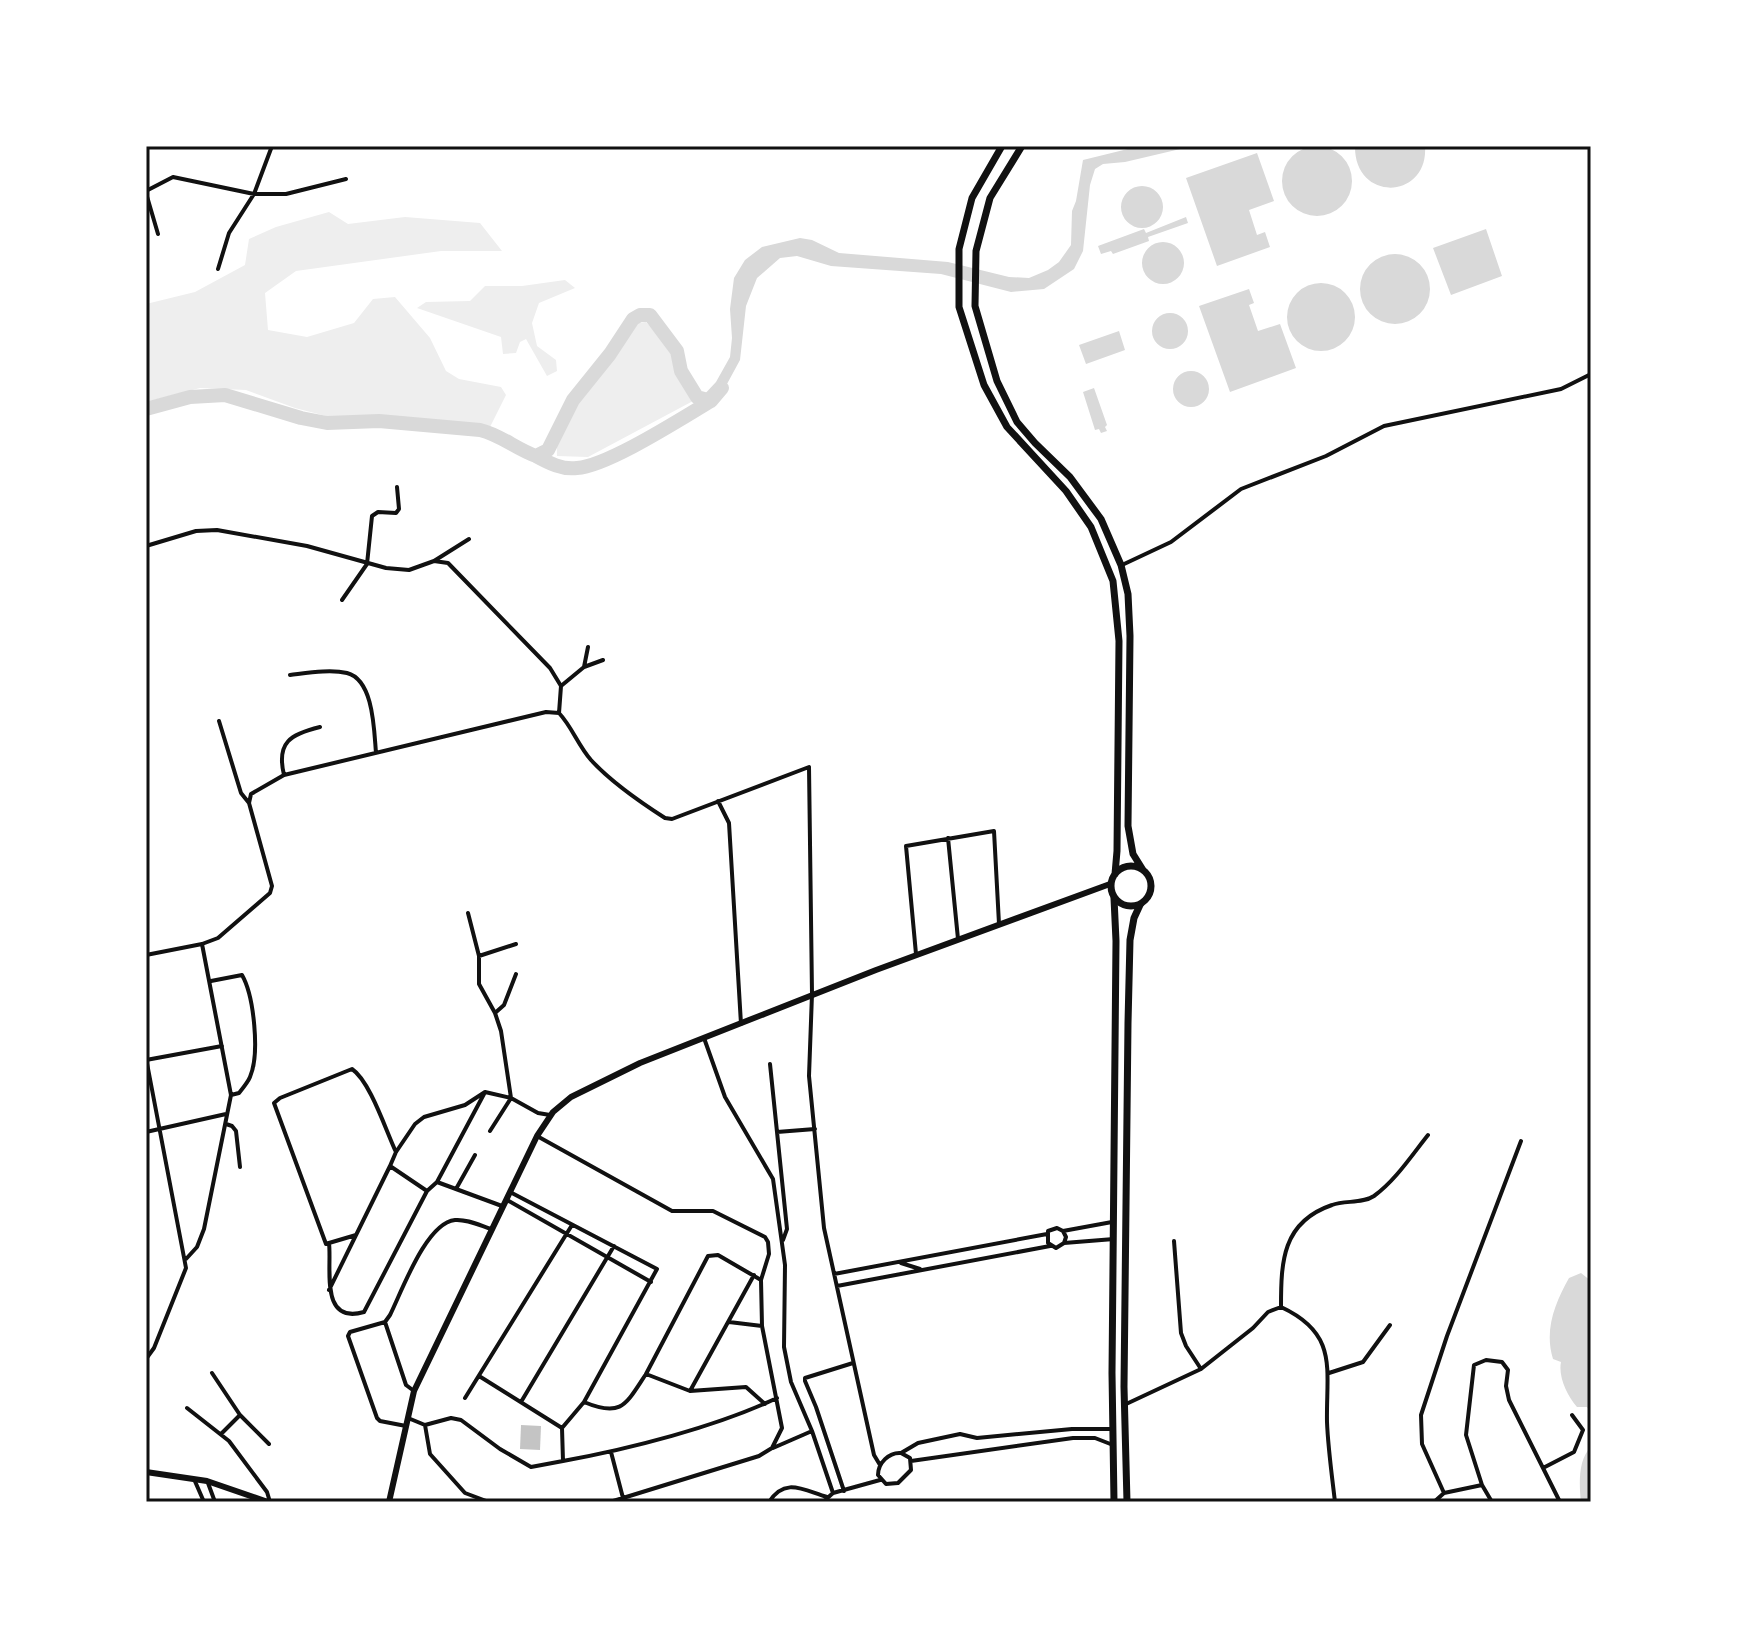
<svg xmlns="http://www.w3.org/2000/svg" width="1737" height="1648" font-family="Rubik,sans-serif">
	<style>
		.green { fill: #eee }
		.water { fill: #d9d9d9 }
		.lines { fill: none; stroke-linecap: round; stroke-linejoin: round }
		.river { stroke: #d9d9d9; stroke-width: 14 }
		.building { fill: #c4c4c4 }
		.minor { stroke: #111; stroke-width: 4 }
		.secondary { stroke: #111; stroke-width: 6 }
		.primary { stroke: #111; stroke-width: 7 }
		.trunk { stroke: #111; stroke-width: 7 }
		.neatline { fill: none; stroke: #111; stroke-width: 3 }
	</style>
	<rect width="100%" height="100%" fill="#fff"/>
	<path class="green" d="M 329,212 L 348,224 L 405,217 L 480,223 L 502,251 L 441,251 L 296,271 L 265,293 L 268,330 L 307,337 L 354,323 L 373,299 L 395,297 L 430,338 L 446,371 L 459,379 L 501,387 L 506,395 L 490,427 L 385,416 L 326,416 L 295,408 L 246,390 L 200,388 L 146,402 L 146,304 L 195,292 L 245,265 L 249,239 L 276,227 Z
		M 565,280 L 575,288 L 539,303 L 532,323 L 537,346 L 556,360 L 557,371 L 547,376 L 526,339 L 520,342 L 516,353 L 503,354 L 501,337 L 417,308 L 426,302 L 470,301 L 485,286 L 522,286 Z
		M 646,322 L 674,353 L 680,375 L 693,401 L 588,457 L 557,456 C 554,412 611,356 636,323 Z"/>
	<path class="water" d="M1282 181a35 35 0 1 1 70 0a35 35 0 1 1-70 0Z
		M 1140,146 L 1193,146 L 1125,162 L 1103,164 L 1095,169 L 1090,185 L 1083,251 L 1074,269 L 1044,289 L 1011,292 L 941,274 L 831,266 L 797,256 L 780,258 L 757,278 L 746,306 L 740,360 L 721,395 L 711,401 L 701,398 L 716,382 L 730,357 L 732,338 L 730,309 L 734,278 L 745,260 L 762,247 L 800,238 L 812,240 L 839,253 L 948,262 L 1009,277 L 1029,278 L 1048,270 L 1059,262 L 1071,245 L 1072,211 L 1076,201 L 1083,160 Z
		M 1355,146 L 1425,146 C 1429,200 1354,203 1355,146 Z
		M 1257,153 L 1274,201 L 1249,210 L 1257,235 L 1265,232 L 1270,247 L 1217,266 L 1186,178 Z
		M1121 207a21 21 0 1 1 42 0a21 21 0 1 1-42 0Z
		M 1186,217 L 1188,223 L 1148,237 L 1149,241 L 1113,254 L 1111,251 L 1101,254 L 1098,246 L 1144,229 L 1146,233 Z
		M 1486,229 L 1502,276 L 1451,295 L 1433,248 Z
		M1142 263a21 21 0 1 1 42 0a21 21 0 1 1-42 0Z
		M1360 289a35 35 0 1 1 70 0a35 35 0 1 1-70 0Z
		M1287 317a34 34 0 1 1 68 0a34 34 0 1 1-68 0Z
		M 1249,289 L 1254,303 L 1249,305 L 1258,331 L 1280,324 L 1296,368 L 1230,392 L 1199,306 Z
		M1152 331a18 18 0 1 1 36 0a18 18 0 1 1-36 0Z
		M 1119,331 L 1125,350 L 1086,364 L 1079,345 Z
		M1173 389a18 18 0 1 1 36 0a18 18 0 1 1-36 0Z
		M 1094,388 L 1107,425 L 1105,427 L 1107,431 L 1101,433 L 1099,429 L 1095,430 L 1083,392 Z
		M 1581,1273 L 1591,1281 L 1591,1413 L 1587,1407 L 1577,1407 C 1567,1396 1558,1376 1561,1362 L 1553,1359 C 1544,1330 1555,1303 1569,1278 Z
		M 1591,1447 L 1591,1502 L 1581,1502 C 1579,1485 1578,1459 1591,1447 Z"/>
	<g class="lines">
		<path class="river" d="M 146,409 L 190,397 L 225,395 L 301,418 L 327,423 L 379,421 L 480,430 C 501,435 516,449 536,456 L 548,450 L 573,400 L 610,354 L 633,319 L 640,315 L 650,315 L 677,351 L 681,371 L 697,397 L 711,401 L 722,388
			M 536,456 C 549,463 562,470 577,468 C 608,466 682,418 711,401"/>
	</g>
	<path class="building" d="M 521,1425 L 541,1426 L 540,1450 L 520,1449 Z"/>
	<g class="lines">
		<path class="minor" d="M 146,191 L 173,177 L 254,194 L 286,194 L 346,179
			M 146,193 L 158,234
			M 218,269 L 229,233 L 254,194 L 272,146
			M 146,546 L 196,531 L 217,530 L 307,546 L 386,568 L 409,570 L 434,561 L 448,563 L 550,668 L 561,686 L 559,713
			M 434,561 L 469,539
			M 1122,565 L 1171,542 L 1241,489 L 1326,456 L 1384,426 L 1561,389 L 1591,374
			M 342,600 L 367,564 L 372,516 L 378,512 L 396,513 L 399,509 L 397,487
			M 584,667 L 588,647
			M 290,675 C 307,673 330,669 347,673 C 374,680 374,731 376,753
			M 561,686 L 584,667 L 603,660
			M 219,721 L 241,793 L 249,803
			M 284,775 C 276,742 291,734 320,727
			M 718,801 L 729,823 L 741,1024
			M 948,838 L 958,939
			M 468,913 L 479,956 L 479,984 L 495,1013 L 501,1031 L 511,1098 L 538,1113 L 550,1115
			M 916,954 L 906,846 L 994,831 L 999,924
			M 146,955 L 202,944 L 218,938 L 270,893 L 272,886 L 249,803 L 251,794 L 284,775 L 546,712 L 559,713 C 572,727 578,745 591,760 C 611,782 640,802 665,818 L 672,819 L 809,767 L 812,994 L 809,1076 L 824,1228 L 874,1455 L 880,1465
			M 479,956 L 516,944
			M 211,981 L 242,975 C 254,996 260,1054 250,1077 C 248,1082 243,1088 239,1093 L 231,1095
			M 495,1013 L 504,1005 L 516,974
			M 704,1038 L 725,1097 L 773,1179 L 785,1265 L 784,1347 L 791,1382 L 812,1431 L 773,1448
			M 146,1058 L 186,1268 L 154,1348 L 146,1359
			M 146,1060 L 222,1046
			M 770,1064 L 787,1229 L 783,1240
			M 226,1124 L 232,1126 L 236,1131 L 240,1167
			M 146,1132 L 226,1114
			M 777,1132 L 815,1129
			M 537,1136 L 672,1211 L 713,1211 L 765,1237 L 768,1242 L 769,1254 L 761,1280 L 762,1326 L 782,1428 L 772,1448 L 759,1456 L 610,1502
			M 396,1152 C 386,1131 370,1081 352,1069 L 280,1098 L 274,1103 L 326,1244 L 329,1243 C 332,1267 319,1325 364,1312 L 427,1191 L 390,1166 L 396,1152 L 415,1124 L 424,1117 L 465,1105 L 485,1092 L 511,1098 L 490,1131
			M 437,1182 L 502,1206
			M 456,1189 L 475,1155
			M 427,1191 L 437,1182 L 484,1094
			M 510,1192 L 657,1269 L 584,1402
			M 507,1200 L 651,1282
			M 1063,1231 L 1112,1222
			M 1174,1241 L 1181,1333 L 1186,1346 L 1201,1369
			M 329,1243 L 356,1235
			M 1064,1243 L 1066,1237 L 1063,1231 L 1057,1228 L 1048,1231 L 1048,1243 L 1056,1248 L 1064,1243 L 1114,1239
			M 186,1259 L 197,1247 L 204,1229 L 231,1095 L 202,944
			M 901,1263 L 920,1269
			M 834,1274 L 1047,1234
			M 837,1286 L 1050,1246
			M 329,1290 L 390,1166
			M 1281,1307 C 1281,1262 1282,1222 1332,1205 C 1345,1200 1362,1204 1374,1196 C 1395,1181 1412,1155 1428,1135
			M 385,1322 L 406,1385 L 414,1391
			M 729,1322 L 762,1326
			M 212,1373 L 240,1415
			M 1329,1373 L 1363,1362 L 1390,1325
			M 646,1374 L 708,1256 L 718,1255 L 761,1280
			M 479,1376 L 562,1428
			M 690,1391 L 754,1275
			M 465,1398 L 572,1225
			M 521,1402 L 614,1246
			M 1124,1405 L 1201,1369 L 1253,1328 L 1268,1312 L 1281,1307 C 1339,1334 1326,1369 1327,1422 C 1328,1448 1332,1476 1335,1502
			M 187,1408 L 229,1441 L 267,1492 L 270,1502
			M 408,1418 L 425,1425 L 451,1418 L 461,1420 L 500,1449 L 531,1467 L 563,1461 L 562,1428 L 584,1402 C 622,1418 626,1404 646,1374 L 690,1391 L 746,1387 L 765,1404
			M 425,1425 L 430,1454 L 465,1493 L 489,1502
			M 406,1426 L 380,1421 L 377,1418 L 348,1336 L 350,1332 L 385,1322 L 390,1315 C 402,1291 426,1223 455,1220 C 467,1219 479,1225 491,1229
			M 812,1431 L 833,1493
			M 221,1434 L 240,1415 L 269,1444
			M 611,1452 L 623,1498
			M 901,1453 L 918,1443 L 960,1434 L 977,1438 L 1072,1429 L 1113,1429
			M 901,1453 L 910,1458 L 911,1470 L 898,1483 L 886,1484 L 878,1475 C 878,1463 889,1452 901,1453 Z
			M 563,1461 C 629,1449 716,1427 777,1398
			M 911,1461 L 1073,1438 L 1095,1438 L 1113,1445
			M 1543,1468 L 1574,1452 L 1583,1430 L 1572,1415
			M 194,1479 L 204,1502
			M 208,1483 L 215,1502
			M 1482,1485 L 1466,1435 L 1474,1365 L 1486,1360 L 1502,1362 L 1508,1370 L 1506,1386 L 1509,1400 L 1560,1502
			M 844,1491 L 816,1407 L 805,1381 L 805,1378 L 853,1363
			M 1444,1493 L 1422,1444 L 1421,1415 L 1447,1336 L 1521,1141
			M 769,1502 C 785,1477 803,1490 827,1497
			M 823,1502 L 833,1493 L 880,1480
			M 1434,1502 L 1444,1493 L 1482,1485 L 1492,1502"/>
		<path class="secondary" d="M 146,1472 L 207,1481 L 268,1502
			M 389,1502 L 414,1391 L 537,1136 L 553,1112 L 571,1097 L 640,1063 L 876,970 L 1110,884"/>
		<path class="primary" d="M 1114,898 L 1116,941 L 1112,1373 L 1114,1502
			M 1127,1502 L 1124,1387 L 1128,1023 L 1130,940 L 1134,918 L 1140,905"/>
		<path class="trunk" d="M 1002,146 L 972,198 L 959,249 L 959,307 L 984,385 L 1007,427 L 1066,491 L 1091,527 L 1113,581 L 1119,641 L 1117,851 L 1115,874
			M 1022,146 L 990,198 L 976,251 L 975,306 L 997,381 L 1017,422 L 1035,443 L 1070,477 L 1101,519 L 1121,565 L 1128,594 L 1130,636 L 1128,826 L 1133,854 L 1143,870
			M1111 886a20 20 0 1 1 40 0a20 20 0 1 1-40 0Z"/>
	</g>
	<rect width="1737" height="1648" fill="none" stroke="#ffffff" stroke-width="296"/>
	<rect x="148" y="148" width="1441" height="1352" class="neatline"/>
</svg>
